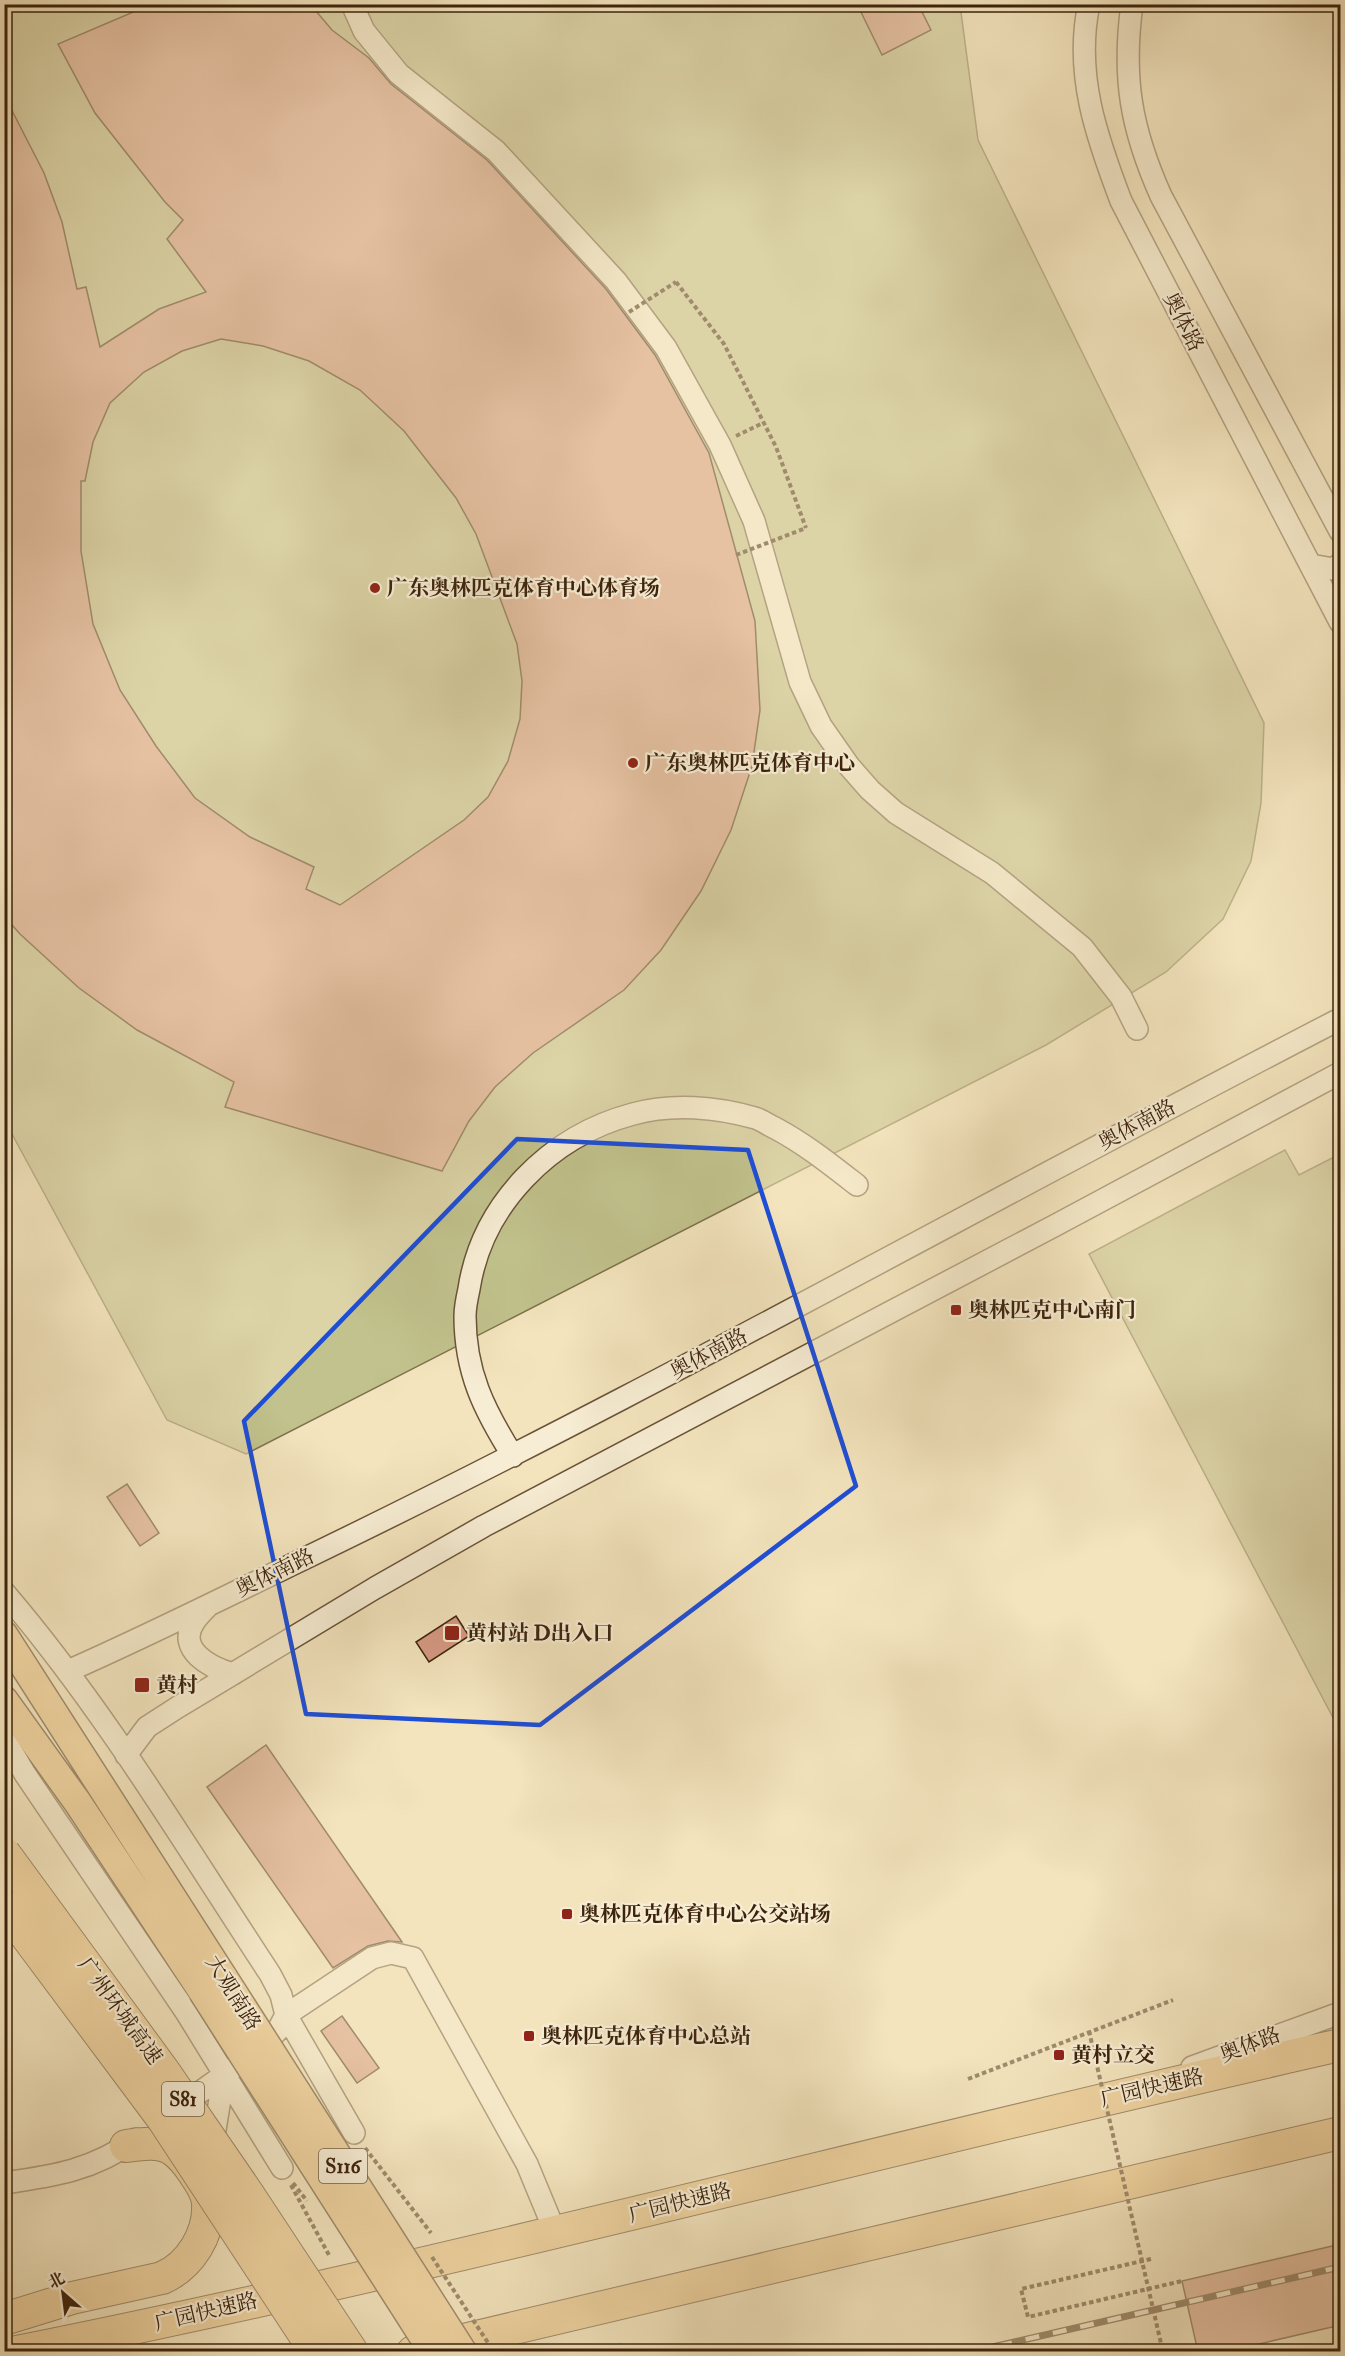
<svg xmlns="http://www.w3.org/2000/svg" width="1345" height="2356" font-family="'IM FELL Double Pica','Noto Serif SC',serif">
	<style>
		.green { fill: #c1c28d; stroke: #7e724c; stroke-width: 1.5 }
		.building { fill: #d79984; stroke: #3c230c; stroke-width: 1.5; fill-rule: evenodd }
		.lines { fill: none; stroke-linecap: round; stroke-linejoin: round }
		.minor-casing { stroke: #6a5338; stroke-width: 24 }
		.major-casing { stroke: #3c230c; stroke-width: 30 }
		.highway-casing { stroke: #3c230c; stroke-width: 34 }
		.path { stroke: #3c230c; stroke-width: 4; stroke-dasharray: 4.5 3; stroke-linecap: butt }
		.minor { stroke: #f7edd4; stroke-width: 21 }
		.major { stroke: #eac27e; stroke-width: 27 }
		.highway { stroke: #eac27e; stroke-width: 32 }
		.rail-casing { stroke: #3c230c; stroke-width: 7 }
		.rail { stroke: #f7edd4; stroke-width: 4.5; stroke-dasharray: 14; stroke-linecap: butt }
		.major-bridge-casing { stroke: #3c230c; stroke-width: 30; stroke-linecap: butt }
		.highway-bridge-casing { stroke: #3c230c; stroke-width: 34; stroke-linecap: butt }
		.path-bridge { stroke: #3c230c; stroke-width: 4; stroke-dasharray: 4.5 3; stroke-linecap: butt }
		.major-bridge { stroke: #eac27e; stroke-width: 27 }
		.highway-bridge { stroke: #eac27e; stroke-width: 32 }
		.marked { fill: none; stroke: #1d4ed8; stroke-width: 4.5; stroke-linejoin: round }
		.poi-dot { fill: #8f2418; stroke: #f7edd4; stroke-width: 2 }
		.labels { text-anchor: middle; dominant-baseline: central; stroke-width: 4.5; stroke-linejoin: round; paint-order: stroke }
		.shield { fill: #f7edd4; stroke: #746048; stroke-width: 1.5 }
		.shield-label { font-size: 20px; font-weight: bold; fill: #3c230c }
		.street-label { font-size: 21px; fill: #3c230c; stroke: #f7edd4 }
		.poi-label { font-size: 21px; font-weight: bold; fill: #3c230c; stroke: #f7edd4; text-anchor: start }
	</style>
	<rect width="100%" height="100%" fill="#f3e4bd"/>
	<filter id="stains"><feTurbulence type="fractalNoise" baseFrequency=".00333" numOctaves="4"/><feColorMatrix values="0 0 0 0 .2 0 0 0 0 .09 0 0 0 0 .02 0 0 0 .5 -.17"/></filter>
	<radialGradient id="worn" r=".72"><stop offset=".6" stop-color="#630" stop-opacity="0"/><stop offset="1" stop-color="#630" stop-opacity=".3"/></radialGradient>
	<path class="green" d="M 4,5 L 960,5 L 978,140 L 1264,723 L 1261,803 L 1251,861 L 1223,919 L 1166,972 L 1046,1045 L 246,1454 L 167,1420 L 5,1121 Z
		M 1285,1150 L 1299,1175 L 1340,1154 L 1340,1731 L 1089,1254 Z"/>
	<path class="building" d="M 152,4 L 310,4 L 332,30 L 369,58 L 391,84 L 487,160 L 606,289 L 655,355 L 709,453 L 755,621 L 760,710 L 752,766 L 731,830 L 701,891 L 661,950 L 624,990 L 533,1053 L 495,1087 L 469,1121 L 442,1171 L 225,1107 L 234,1082 L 137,1030 L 79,988 L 20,934 L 4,916 L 4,95 L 44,173 L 62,222 L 77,289 L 86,287 L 100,347 L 159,309 L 206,292 L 167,239 L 183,220 L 165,202 L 95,113 L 58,44 ZM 221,339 L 263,346 L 309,361 L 360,390 L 404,431 L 456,498 L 476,534 L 517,644 L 522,681 L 520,719 L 508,761 L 488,797 L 464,820 L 340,905 L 306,889 L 314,867 L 250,837 L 195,798 L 156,746 L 120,690 L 93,624 L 81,551 L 81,481 L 85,481 L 93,442 L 110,403 L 144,372 L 182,351 Z
		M 857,4 L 918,4 L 931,30 L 882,55 Z
		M 127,1484 L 159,1533 L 140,1546 L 107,1497 Z
		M 456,1616 L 469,1636 L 429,1662 L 416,1642 Z
		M 266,1745 L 402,1942 L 388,1941 L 368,1946 L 333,1968 L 207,1787 Z
		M 342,2016 L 379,2068 L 357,2083 L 321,2031 Z
		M 1341,2244 L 1341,2325 L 1224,2352 L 1198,2352 L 1182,2281 Z"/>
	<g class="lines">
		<defs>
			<path id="minor" d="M 352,4 L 364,31 L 399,74 L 496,151 L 616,281 L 666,348 L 720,445 L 754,521 L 800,682 L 821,726 L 849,766 L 870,790 L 896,813 L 992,873 L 1082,947 L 1121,997 L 1137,1029
				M 1089,4 C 1074,74 1097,138 1121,201 L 1340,622
				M 1132,4 C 1122,78 1131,129 1161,196 L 1340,531
				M 1311,565 L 1333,569 L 1340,564
				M 513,1456 C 484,1410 465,1372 465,1316 C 465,1307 467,1298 469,1289 C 482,1204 550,1136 633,1114 C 672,1103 717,1107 755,1118 C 762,1120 768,1125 775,1128 C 805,1144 830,1164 857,1185
				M 4,1592 C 105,1710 185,1845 270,1974 L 281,1995 L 286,2015 L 354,2133
				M 207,1607 C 202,1612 197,1617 194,1622 C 176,1650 211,1668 233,1674
				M 68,1671 C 143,1638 215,1602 289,1566 C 645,1395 989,1200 1340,1019
				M 4,1738 L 25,1774 L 186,2012 L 282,2168
				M 126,1755 L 147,1727 L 178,1707 L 375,1588 L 484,1526 L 1054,1226 L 1340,1073
				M 1192,2067 L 1340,2013
				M 175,2110 L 259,2050 L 278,2030 L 286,2015 L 372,1958 L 391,1953 L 413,1958 L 527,2164 L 556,2234
				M 212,2148 L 224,2075
				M 4,2183 C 54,2176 94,2170 136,2139"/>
			<path id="major" d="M 4,1635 L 224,1978
				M 4,1700 L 78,1803 L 202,1991"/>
			<path id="highway" d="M 4,2319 L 72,2298 L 162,2278 C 190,2266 210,2234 208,2203 C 207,2191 200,2183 194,2173 C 188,2164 181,2155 172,2149 C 158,2141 141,2144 126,2146
				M 17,2352 C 461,2263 899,2144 1340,2045
				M 413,2352 L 1340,2133"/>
		</defs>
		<use href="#minor" class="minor-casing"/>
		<use href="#major" class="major-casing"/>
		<use href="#highway" class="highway-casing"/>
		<path class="path" d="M 676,282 L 724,344 L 776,447 L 806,528
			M 736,436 L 763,423
			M 968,2079 L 1173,2000
			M 365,2148 L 431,2233
			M 293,2183 L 307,2201
			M 291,2185 L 330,2257
			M 1151,2259 L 1021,2289 L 1028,2317 L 1182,2281
			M 606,2352 L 621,2345"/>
		<use href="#minor" class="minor"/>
		<use href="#major" class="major"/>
		<use href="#highway" class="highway"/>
		<defs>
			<path id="rail" d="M 971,2352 L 1340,2267"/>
		</defs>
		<use href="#rail" class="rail-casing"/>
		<use href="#rail" class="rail"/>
		<defs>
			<path id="major-bridge" d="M 224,1978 L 463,2352
				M 202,1991 L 433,2352"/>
			<path id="highway-bridge" d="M 4,1853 L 165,2073 L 248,2194 L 352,2352
				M 4,1906 L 163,2119 L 316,2352"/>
		</defs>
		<use href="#major-bridge" class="major-bridge-casing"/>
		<use href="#highway-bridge" class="highway-bridge-casing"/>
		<path class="path-bridge" d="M 629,312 L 676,282
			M 736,555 L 806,528
			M 1089,2031 L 1163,2352
			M 432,2257 L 494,2352"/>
		<use href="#major-bridge" class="major-bridge"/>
		<use href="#highway-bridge" class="highway-bridge"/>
	</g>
	<path d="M0 0H1345V2356H0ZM 517,1139 L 748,1150 L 856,1486 L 540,1725 L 306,1714 L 244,1421 Z" fill="#f3e4bd" fill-opacity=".55" fill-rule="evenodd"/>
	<path class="marked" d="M 517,1139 L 748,1150 L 856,1486 L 540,1725 L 306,1714 L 244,1421 Z"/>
	<g class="poi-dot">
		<circle cx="375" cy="588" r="6"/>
		<circle cx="633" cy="763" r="6"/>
		<rect x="950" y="1304" width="12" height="12" rx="3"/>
		<rect x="444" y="1625" width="16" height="16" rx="3"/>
		<rect x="134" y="1677" width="16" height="16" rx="3"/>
		<rect x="561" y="1908" width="12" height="12" rx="3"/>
		<rect x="523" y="2030" width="12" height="12" rx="3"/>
		<rect x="1053" y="2049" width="12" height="12" rx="3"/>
	</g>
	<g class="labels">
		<g class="shield">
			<rect x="162" y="2082" width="42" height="34" rx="4.5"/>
			<rect x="319" y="2149" width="48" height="34" rx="4.5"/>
		</g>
		<g class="shield-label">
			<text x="183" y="2099">S81</text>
			<text x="343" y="2166">S116</text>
		</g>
		<g class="street-label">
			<text transform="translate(1183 322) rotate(63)">奥体路</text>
			<text transform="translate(1137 1125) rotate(-28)">奥体南路</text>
			<text transform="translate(709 1354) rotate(-28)">奥体南路</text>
			<text transform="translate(275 1573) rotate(-26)">奥体南路</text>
			<text transform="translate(233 1993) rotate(58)">大观南路</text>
			<text transform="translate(120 2011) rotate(54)">广州环城高速</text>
			<text transform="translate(1250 2045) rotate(-21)">奥体路</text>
			<text transform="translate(1152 2088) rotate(-13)">广园快速路</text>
			<text transform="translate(680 2203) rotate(-14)">广园快速路</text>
			<text transform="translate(206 2312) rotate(-13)">广园快速路</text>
		</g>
		<g class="poi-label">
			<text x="387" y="588">广东奥林匹克体育中心体育场</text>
			<text x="645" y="763">广东奥林匹克体育中心</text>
			<text x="968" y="1310">奥林匹克中心南门</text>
			<text x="466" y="1633">黄村站 D出入口</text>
			<text x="156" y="1685">黄村</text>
			<text x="579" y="1914">奥林匹克体育中心公交站场</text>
			<text x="541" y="2036">奥林匹克体育中心总站</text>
			<text x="1071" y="2055">黄村立交</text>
		</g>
	</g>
	<rect width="1345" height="2356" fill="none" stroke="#f3e4bd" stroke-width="24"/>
	<rect x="6" y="6" width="1333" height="2344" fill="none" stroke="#3c230c" stroke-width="3"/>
	<rect x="12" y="12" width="1321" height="2332" fill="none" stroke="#3c230c" stroke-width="1.5"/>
	<g transform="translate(63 2293) rotate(332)" stroke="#f7edd4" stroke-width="4.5" paint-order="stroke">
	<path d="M0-4.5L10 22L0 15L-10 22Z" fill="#3c230c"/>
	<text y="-9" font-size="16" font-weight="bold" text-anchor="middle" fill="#3c230c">北</text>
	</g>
	<rect width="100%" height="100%" filter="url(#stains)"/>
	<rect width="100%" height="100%" fill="url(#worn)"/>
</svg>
